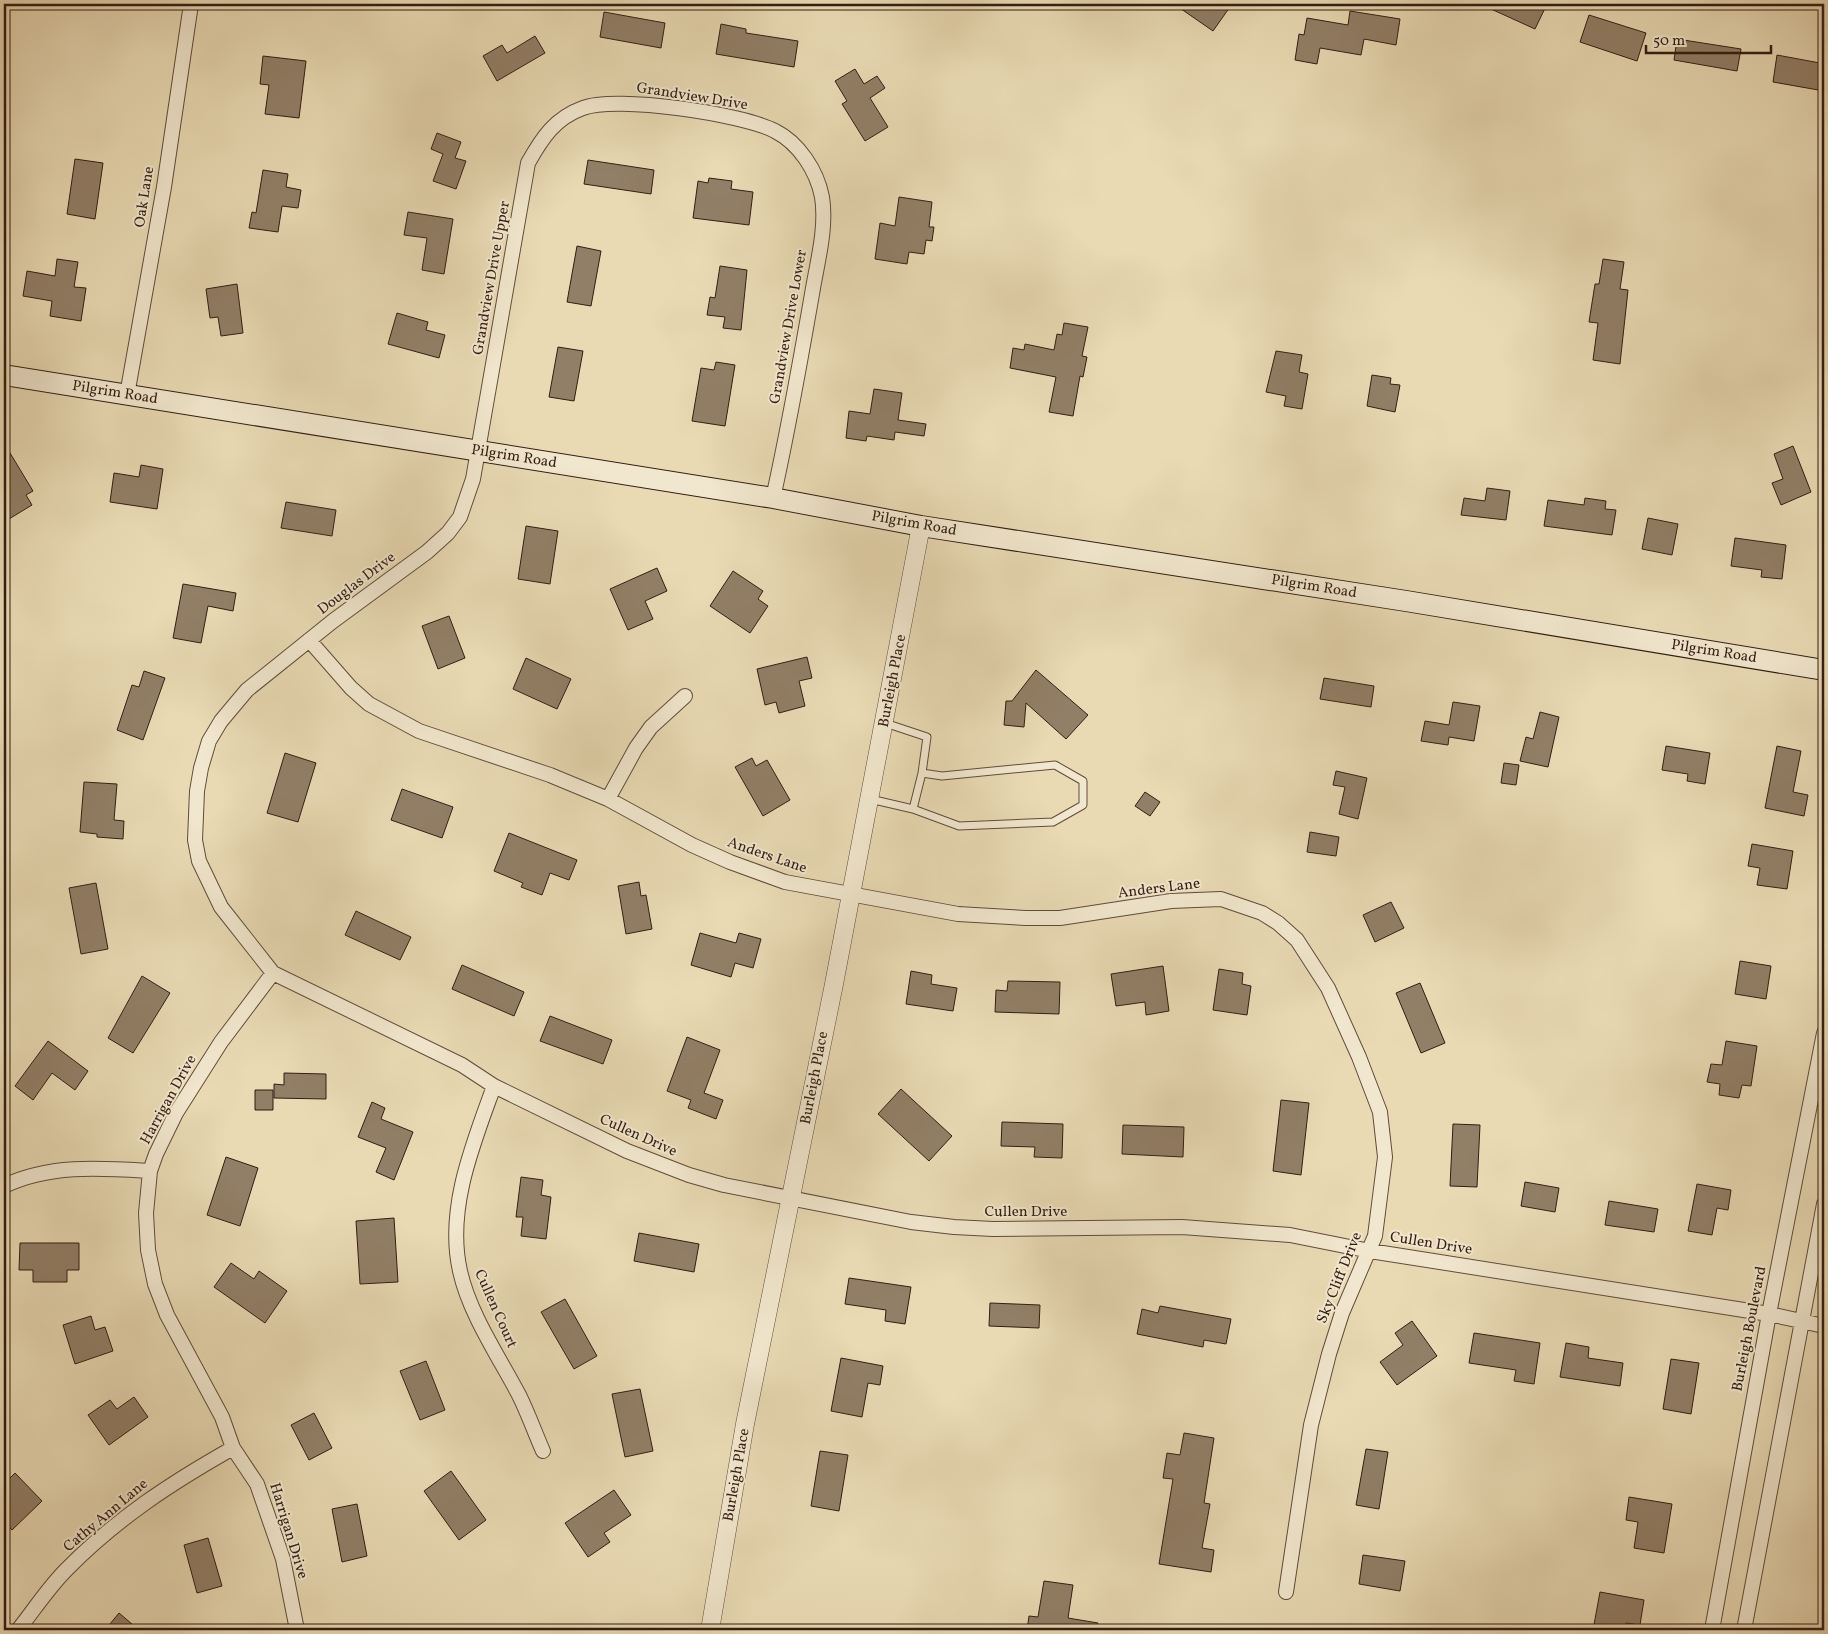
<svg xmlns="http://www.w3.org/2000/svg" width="1828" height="1634" font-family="Vollkorn,serif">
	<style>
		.building { fill: #927f67; stroke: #331d13 }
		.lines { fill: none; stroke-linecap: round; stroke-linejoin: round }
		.service-casing { stroke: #604c3b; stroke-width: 9 }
		.minor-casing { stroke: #604c3b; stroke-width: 16 }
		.tertiary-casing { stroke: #604c3b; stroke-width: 19 }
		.secondary-casing { stroke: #331d13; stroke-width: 22 }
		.service { stroke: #f1e7ce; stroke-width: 7 }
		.minor { stroke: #f1e7ce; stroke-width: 14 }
		.tertiary { stroke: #f1e7ce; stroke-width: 18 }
		.secondary { stroke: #f1e7ce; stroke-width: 20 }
		.labels { text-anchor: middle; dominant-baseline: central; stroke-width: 4; stroke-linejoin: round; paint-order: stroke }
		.street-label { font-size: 15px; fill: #331d13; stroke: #f1e7ce }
	</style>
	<rect width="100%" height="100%" fill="#e9dab4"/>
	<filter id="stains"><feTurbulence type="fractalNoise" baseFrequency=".004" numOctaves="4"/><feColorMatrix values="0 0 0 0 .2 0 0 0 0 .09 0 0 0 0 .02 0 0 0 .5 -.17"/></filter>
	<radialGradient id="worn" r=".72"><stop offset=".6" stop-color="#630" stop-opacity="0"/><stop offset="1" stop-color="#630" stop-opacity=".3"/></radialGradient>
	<path class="building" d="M 1174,4 L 1232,4 L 1213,31 Z
		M 1480,4 L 1547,4 L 1535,29 Z
		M 1350,11 L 1400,19 L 1396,45 L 1364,39 L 1361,55 L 1320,48 L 1317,64 L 1295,60 L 1299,34 L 1304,35 L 1307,18 L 1348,25 Z
		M 604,12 L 665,23 L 661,48 L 600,37 Z
		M 1589,15 L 1646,33 L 1637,61 L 1580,42 Z
		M 721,24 L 746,29 L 746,33 L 798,41 L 794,67 L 716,54 Z
		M 535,36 L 545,53 L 497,81 L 483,56 L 502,45 L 507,53 Z
		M 1677,39 L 1741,49 L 1737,71 L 1674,60 Z
		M 1777,55 L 1820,63 L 1819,70 L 1824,71 L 1824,91 L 1773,82 Z
		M 263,56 L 306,61 L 299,118 L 265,114 L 269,85 L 260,84 Z
		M 855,69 L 864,84 L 877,76 L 885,88 L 870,98 L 888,127 L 865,141 L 842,104 L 847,101 L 835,81 Z
		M 437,133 L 461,142 L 455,158 L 466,161 L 456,189 L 433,181 L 443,154 L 431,149 Z
		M 75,159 L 103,163 L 95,219 L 67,214 Z
		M 588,160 L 654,170 L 651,194 L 584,184 Z
		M 263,170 L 288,174 L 286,187 L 301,190 L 298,208 L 282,206 L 278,232 L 249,228 L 252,212 L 256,213 Z
		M 709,178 L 732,181 L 731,189 L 753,192 L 749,225 L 693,218 L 698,181 L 708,183 Z
		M 899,197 L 932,202 L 929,227 L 934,227 L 932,241 L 926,240 L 924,254 L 909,252 L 907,264 L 875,259 L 880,223 L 895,226 Z
		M 408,212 L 453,219 L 444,274 L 422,270 L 427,238 L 404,235 Z
		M 577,246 L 601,251 L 591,306 L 567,302 Z
		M 57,259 L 78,262 L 74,287 L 86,288 L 81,321 L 50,316 L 52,301 L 23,296 L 27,271 L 55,276 Z
		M 1603,259 L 1624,262 L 1620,289 L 1628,290 L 1620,364 L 1593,360 L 1598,323 L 1589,322 L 1595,284 L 1599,284 Z
		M 720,266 L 747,270 L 741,330 L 723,328 L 725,317 L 707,315 L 710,297 L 715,298 Z
		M 237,284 L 243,333 L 221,336 L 218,317 L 210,318 L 206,289 Z
		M 397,313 L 428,322 L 426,330 L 445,335 L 439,358 L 388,344 Z
		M 1064,323 L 1088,327 L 1082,356 L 1087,357 L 1083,377 L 1080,376 L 1073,416 L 1049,412 L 1056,377 L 1010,368 L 1013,348 L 1024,350 L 1025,344 L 1054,350 L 1057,334 L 1062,335 Z
		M 558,347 L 583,351 L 574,401 L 549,397 Z
		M 1276,351 L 1302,355 L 1299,372 L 1308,374 L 1302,409 L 1284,406 L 1286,396 L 1266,392 Z
		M 716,362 L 735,365 L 725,426 L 692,421 L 701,368 L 714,370 Z
		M 1372,375 L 1391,378 L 1390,384 L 1400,385 L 1395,412 L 1367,406 Z
		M 874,389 L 902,393 L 898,420 L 926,424 L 924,436 L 895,432 L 894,440 L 867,436 L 866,441 L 846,438 L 849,411 L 870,414 Z
		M 4,443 L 33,491 L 26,495 L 32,505 L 4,522 Z
		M 1793,446 L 1811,492 L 1781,505 L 1772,483 L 1783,479 L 1774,454 Z
		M 141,465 L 163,469 L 157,509 L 110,502 L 114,473 L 139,477 Z
		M 1487,488 L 1510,491 L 1506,520 L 1461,515 L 1464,498 L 1485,501 Z
		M 1585,498 L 1606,501 L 1605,509 L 1616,510 L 1612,535 L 1544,526 L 1548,500 L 1584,505 Z
		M 286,502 L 336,510 L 332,536 L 281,528 Z
		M 1648,518 L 1678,524 L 1672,555 L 1642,549 Z
		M 526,526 L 558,531 L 550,584 L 518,579 Z
		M 1735,538 L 1786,545 L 1782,579 L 1761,577 L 1762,570 L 1731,566 Z
		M 657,568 L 667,591 L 645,601 L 653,619 L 628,630 L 610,589 Z
		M 733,571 L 763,591 L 758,599 L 768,606 L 750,633 L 710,606 Z
		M 183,584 L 236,593 L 233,611 L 208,606 L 201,643 L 173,638 Z
		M 449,616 L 465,658 L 438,669 L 422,626 Z
		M 807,657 L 812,678 L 799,681 L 805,706 L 779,713 L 776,702 L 765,705 L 757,669 Z
		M 526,658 L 571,679 L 557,709 L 513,689 Z
		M 1036,670 L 1088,715 L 1066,739 L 1026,703 L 1024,727 L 1004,725 L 1006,701 L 1012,701 Z
		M 144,671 L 165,678 L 143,740 L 117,730 L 132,685 L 139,687 Z
		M 1324,678 L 1374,686 L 1371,707 L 1320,699 Z
		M 1453,702 L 1480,706 L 1474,741 L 1449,737 L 1448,745 L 1421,741 L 1425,721 L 1449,725 Z
		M 1540,712 L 1559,717 L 1548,767 L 1520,761 L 1526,737 L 1533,739 Z
		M 1666,746 L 1710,753 L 1705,784 L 1687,781 L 1688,774 L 1662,770 Z
		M 1777,746 L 1801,751 L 1793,792 L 1808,795 L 1804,816 L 1765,808 Z
		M 285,753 L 316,763 L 298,822 L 267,813 Z
		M 752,758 L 756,766 L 767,760 L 790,800 L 763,816 L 735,767 Z
		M 1504,763 L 1519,765 L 1516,785 L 1501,783 Z
		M 1336,771 L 1367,778 L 1358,819 L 1339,814 L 1345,787 L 1333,785 Z
		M 84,782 L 117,784 L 114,820 L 124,821 L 123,839 L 97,837 L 97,834 L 80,832 Z
		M 402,789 L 453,807 L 442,838 L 391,820 Z
		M 1145,792 L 1160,802 L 1150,816 L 1135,806 Z
		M 1310,832 L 1339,837 L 1336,856 L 1307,852 Z
		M 509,833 L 577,860 L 569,880 L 550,873 L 542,895 L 521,887 L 523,883 L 494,871 Z
		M 1752,844 L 1793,851 L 1787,889 L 1757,885 L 1760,868 L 1748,866 Z
		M 639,882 L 641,896 L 646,895 L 652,929 L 626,934 L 618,886 Z
		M 96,883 L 108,949 L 81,954 L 69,888 Z
		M 1391,902 L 1404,928 L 1375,942 L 1363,915 Z
		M 356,911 L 411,937 L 400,960 L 345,935 Z
		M 700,933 L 736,943 L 739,933 L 761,939 L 753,968 L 735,963 L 731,977 L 691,965 Z
		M 1740,961 L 1771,966 L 1766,999 L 1735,994 Z
		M 462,965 L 524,992 L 514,1016 L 452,989 Z
		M 1163,966 L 1169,1011 L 1146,1015 L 1145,1002 L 1116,1006 L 1111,974 Z
		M 1219,969 L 1243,973 L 1242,984 L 1251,986 L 1247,1015 L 1213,1010 Z
		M 911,971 L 932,975 L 931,984 L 957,988 L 953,1011 L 906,1004 Z
		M 142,976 L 170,993 L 133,1053 L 108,1038 Z
		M 1008,981 L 1060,982 L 1059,1014 L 995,1012 L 996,990 L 1007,991 Z
		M 1420,983 L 1445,1043 L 1421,1053 L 1396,993 Z
		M 550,1016 L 612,1040 L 603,1064 L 540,1041 Z
		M 687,1037 L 720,1050 L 704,1093 L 723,1100 L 716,1119 L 688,1108 L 691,1100 L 667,1091 Z
		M 48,1041 L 88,1071 L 75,1090 L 52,1073 L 33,1100 L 15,1086 Z
		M 1726,1041 L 1757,1046 L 1751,1086 L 1742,1085 L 1739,1098 L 1719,1095 L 1720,1084 L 1707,1082 L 1711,1064 L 1722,1065 Z
		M 284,1073 L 326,1074 L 326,1099 L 274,1098 L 274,1084 L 284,1085 Z
		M 901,1089 L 952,1136 L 929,1161 L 878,1114 Z
		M 255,1090 L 273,1090 L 273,1110 L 255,1110 Z
		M 1281,1100 L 1309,1103 L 1301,1175 L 1273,1171 Z
		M 372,1102 L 385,1108 L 381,1119 L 413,1132 L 394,1180 L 376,1172 L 386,1148 L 358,1137 Z
		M 1002,1122 L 1063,1124 L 1062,1158 L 1034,1157 L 1035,1147 L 1001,1146 Z
		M 1453,1124 L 1480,1125 L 1477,1187 L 1450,1186 Z
		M 1123,1125 L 1184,1127 L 1183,1157 L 1122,1154 Z
		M 226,1157 L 258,1168 L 240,1226 L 207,1215 Z
		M 521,1177 L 543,1180 L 541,1195 L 551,1197 L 546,1239 L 521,1236 L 523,1217 L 516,1217 Z
		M 1525,1182 L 1559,1188 L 1555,1212 L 1521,1206 Z
		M 1697,1184 L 1731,1190 L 1728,1210 L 1717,1208 L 1712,1235 L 1688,1231 Z
		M 1609,1201 L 1658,1209 L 1654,1232 L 1605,1225 Z
		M 394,1218 L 398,1282 L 360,1284 L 356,1221 Z
		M 639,1233 L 699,1244 L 694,1272 L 634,1261 Z
		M 20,1243 L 79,1243 L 79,1270 L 67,1270 L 67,1282 L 33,1282 L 33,1270 L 19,1270 Z
		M 231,1263 L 254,1279 L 259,1271 L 287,1291 L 265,1323 L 214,1287 Z
		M 849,1278 L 911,1287 L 905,1324 L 885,1321 L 886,1310 L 845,1304 Z
		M 565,1299 L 597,1356 L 574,1369 L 541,1312 Z
		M 990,1303 L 1040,1305 L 1039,1328 L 989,1326 Z
		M 1160,1306 L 1231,1319 L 1226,1344 L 1204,1340 L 1203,1347 L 1137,1334 L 1142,1309 L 1158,1313 Z
		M 91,1316 L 95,1330 L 105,1327 L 113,1351 L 75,1364 L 63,1325 Z
		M 1412,1321 L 1437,1356 L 1397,1385 L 1380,1362 L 1403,1345 L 1395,1333 Z
		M 1474,1333 L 1540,1343 L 1534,1384 L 1514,1381 L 1516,1370 L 1469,1363 Z
		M 1566,1343 L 1589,1347 L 1588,1358 L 1623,1363 L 1620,1386 L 1560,1377 Z
		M 841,1358 L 883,1366 L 880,1385 L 868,1383 L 862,1417 L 831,1411 Z
		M 1671,1359 L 1699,1363 L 1691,1414 L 1663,1409 Z
		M 426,1361 L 445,1410 L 420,1420 L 400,1371 Z
		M 640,1389 L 653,1451 L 625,1457 L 612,1394 Z
		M 134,1397 L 148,1417 L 109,1445 L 88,1415 L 110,1400 L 117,1409 Z
		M 314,1413 L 332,1448 L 309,1460 L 291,1425 Z
		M 1184,1433 L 1214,1438 L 1204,1503 L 1210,1504 L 1202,1548 L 1214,1550 L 1211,1572 L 1159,1564 L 1173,1479 L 1163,1478 L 1167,1453 L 1180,1455 Z
		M 1366,1449 L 1388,1452 L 1379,1509 L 1356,1505 Z
		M 820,1451 L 848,1455 L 839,1511 L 811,1506 Z
		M 451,1471 L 486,1520 L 459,1540 L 424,1491 Z
		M 15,1473 L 42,1501 L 12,1530 L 4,1521 L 4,1484 Z
		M 614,1490 L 631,1515 L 604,1533 L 610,1542 L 588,1557 L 565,1523 Z
		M 1629,1497 L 1672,1504 L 1664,1553 L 1634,1548 L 1638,1522 L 1626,1520 Z
		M 357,1504 L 367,1556 L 342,1562 L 332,1509 Z
		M 208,1538 L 222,1586 L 197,1593 L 184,1545 Z
		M 1363,1555 L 1405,1561 L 1400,1591 L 1359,1584 Z
		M 1044,1581 L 1073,1585 L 1068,1618 L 1098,1623 L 1097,1630 L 1027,1630 L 1029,1616 L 1038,1617 Z
		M 1600,1592 L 1644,1600 L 1640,1625 L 1626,1623 L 1625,1630 L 1593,1630 Z
		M 119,1613 L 139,1630 L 105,1630 Z"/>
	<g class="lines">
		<defs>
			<path id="service" d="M 870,799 L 913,809 L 959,826 L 1053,822 L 1083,805 L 1083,781 L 1055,765 L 942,776 L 922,773 L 927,737 L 885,723
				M 913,809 L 922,773"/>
			<path id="minor" d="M 127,395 L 164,187 L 191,4
				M 773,498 C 788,431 800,363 812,294 C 817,263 827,228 822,197 C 817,171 799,143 775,131 C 743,114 616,95 583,108 C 555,118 542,138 528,163 L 473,479 L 460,517 L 448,533 L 427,552 L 333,621 L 247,690 L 221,721 L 209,741 L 201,768 L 197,791 L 195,840 L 199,861 L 221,907 L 273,973 L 462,1065 L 494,1086 L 627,1151 L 689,1175 L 724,1185 L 911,1222 L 954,1227 L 993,1229 L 1182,1227 L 1290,1235 L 1370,1251 L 1769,1314 L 1824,1326
				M 309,640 L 351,688 L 369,704 L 419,731 L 550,775 L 608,799 L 692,845 L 730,862 L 785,882 L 958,914 L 1026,918 L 1060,918 L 1171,901 L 1221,899 L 1262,913 L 1278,923 L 1297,940 L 1328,988 L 1359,1057 L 1380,1112 L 1385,1157 L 1375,1236 L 1342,1313 L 1329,1354 L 1311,1425 L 1286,1592
				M 608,799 L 636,748 L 651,727 L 685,696
				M 273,973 L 221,1042 L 176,1113 L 156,1154 L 150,1171 L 146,1213 L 148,1250 L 155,1284 L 167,1315 L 222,1417 L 233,1448 L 257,1484 L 283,1559 L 297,1630
				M 494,1086 C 473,1144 446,1209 460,1271 C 469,1313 499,1357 519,1395 C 528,1413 535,1433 543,1451
				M 4,1186 C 50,1164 101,1168 150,1171
				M 18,1630 C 34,1610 48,1588 66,1570 C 116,1519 171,1483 233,1448
				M 1712,1630 L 1769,1314 L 1824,1033
				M 1744,1630 L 1824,1204"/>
			<path id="tertiary" d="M 710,1630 L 745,1424 L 834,984 L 921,526"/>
			<path id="secondary" d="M 4,375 L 773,498 L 921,526 L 1406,601 L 1824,670"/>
		</defs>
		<use href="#service" class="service-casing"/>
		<use href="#minor" class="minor-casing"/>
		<use href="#tertiary" class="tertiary-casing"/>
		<use href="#secondary" class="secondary-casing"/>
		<use href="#service" class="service"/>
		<use href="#minor" class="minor"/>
		<use href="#tertiary" class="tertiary"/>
		<use href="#secondary" class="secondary"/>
	</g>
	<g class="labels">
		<g class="street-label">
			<text transform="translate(692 97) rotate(9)">Grandview Drive</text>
			<text transform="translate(145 197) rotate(-81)">Oak Lane</text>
			<text transform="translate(492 278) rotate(-80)">Grandview Drive Upper</text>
			<text transform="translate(789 327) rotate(-80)">Grandview Drive Lower</text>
			<text transform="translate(115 393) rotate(9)">Pilgrim Road</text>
			<text transform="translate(514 457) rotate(9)">Pilgrim Road</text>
			<text transform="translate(914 524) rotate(10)">Pilgrim Road</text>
			<text transform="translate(357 584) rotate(-37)">Douglas Drive</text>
			<text transform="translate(1314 587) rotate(9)">Pilgrim Road</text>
			<text transform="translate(1714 652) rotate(9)">Pilgrim Road</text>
			<text transform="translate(893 681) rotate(-79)">Burleigh Place</text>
			<text transform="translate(767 856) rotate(19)">Anders Lane</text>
			<text transform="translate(1159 889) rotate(-7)">Anders Lane</text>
			<text transform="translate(815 1078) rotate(-79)">Burleigh Place</text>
			<text transform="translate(169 1100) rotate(-61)">Harrigan Drive</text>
			<text transform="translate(638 1136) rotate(24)">Cullen Drive</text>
			<text x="1026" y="1212">Cullen Drive</text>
			<text transform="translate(1431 1244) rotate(9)">Cullen Drive</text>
			<text transform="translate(1340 1278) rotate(-68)">Sky Cliff Drive</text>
			<text transform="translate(495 1309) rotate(66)">Cullen Court</text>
			<text transform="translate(1750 1329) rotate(-79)">Burleigh Boulevard</text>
			<text transform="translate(737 1475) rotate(-80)">Burleigh Place</text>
			<text transform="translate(106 1516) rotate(-40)">Cathy Ann Lane</text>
			<text transform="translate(288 1531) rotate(73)">Harrigan Drive</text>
		</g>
	</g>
	<rect width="1828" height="1634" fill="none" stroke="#e9dab4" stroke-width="20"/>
	<rect x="5" y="5" width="1818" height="1624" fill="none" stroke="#331d13" stroke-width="2.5"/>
	<rect x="10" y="10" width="1808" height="1614" fill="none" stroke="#331d13"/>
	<path d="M1646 45v8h125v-8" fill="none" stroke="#331d13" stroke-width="2.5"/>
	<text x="1653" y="45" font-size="15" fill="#331d13" stroke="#f1e7ce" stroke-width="4" paint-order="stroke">50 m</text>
	<rect width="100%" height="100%" filter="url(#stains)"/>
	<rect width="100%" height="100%" fill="url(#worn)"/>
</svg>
